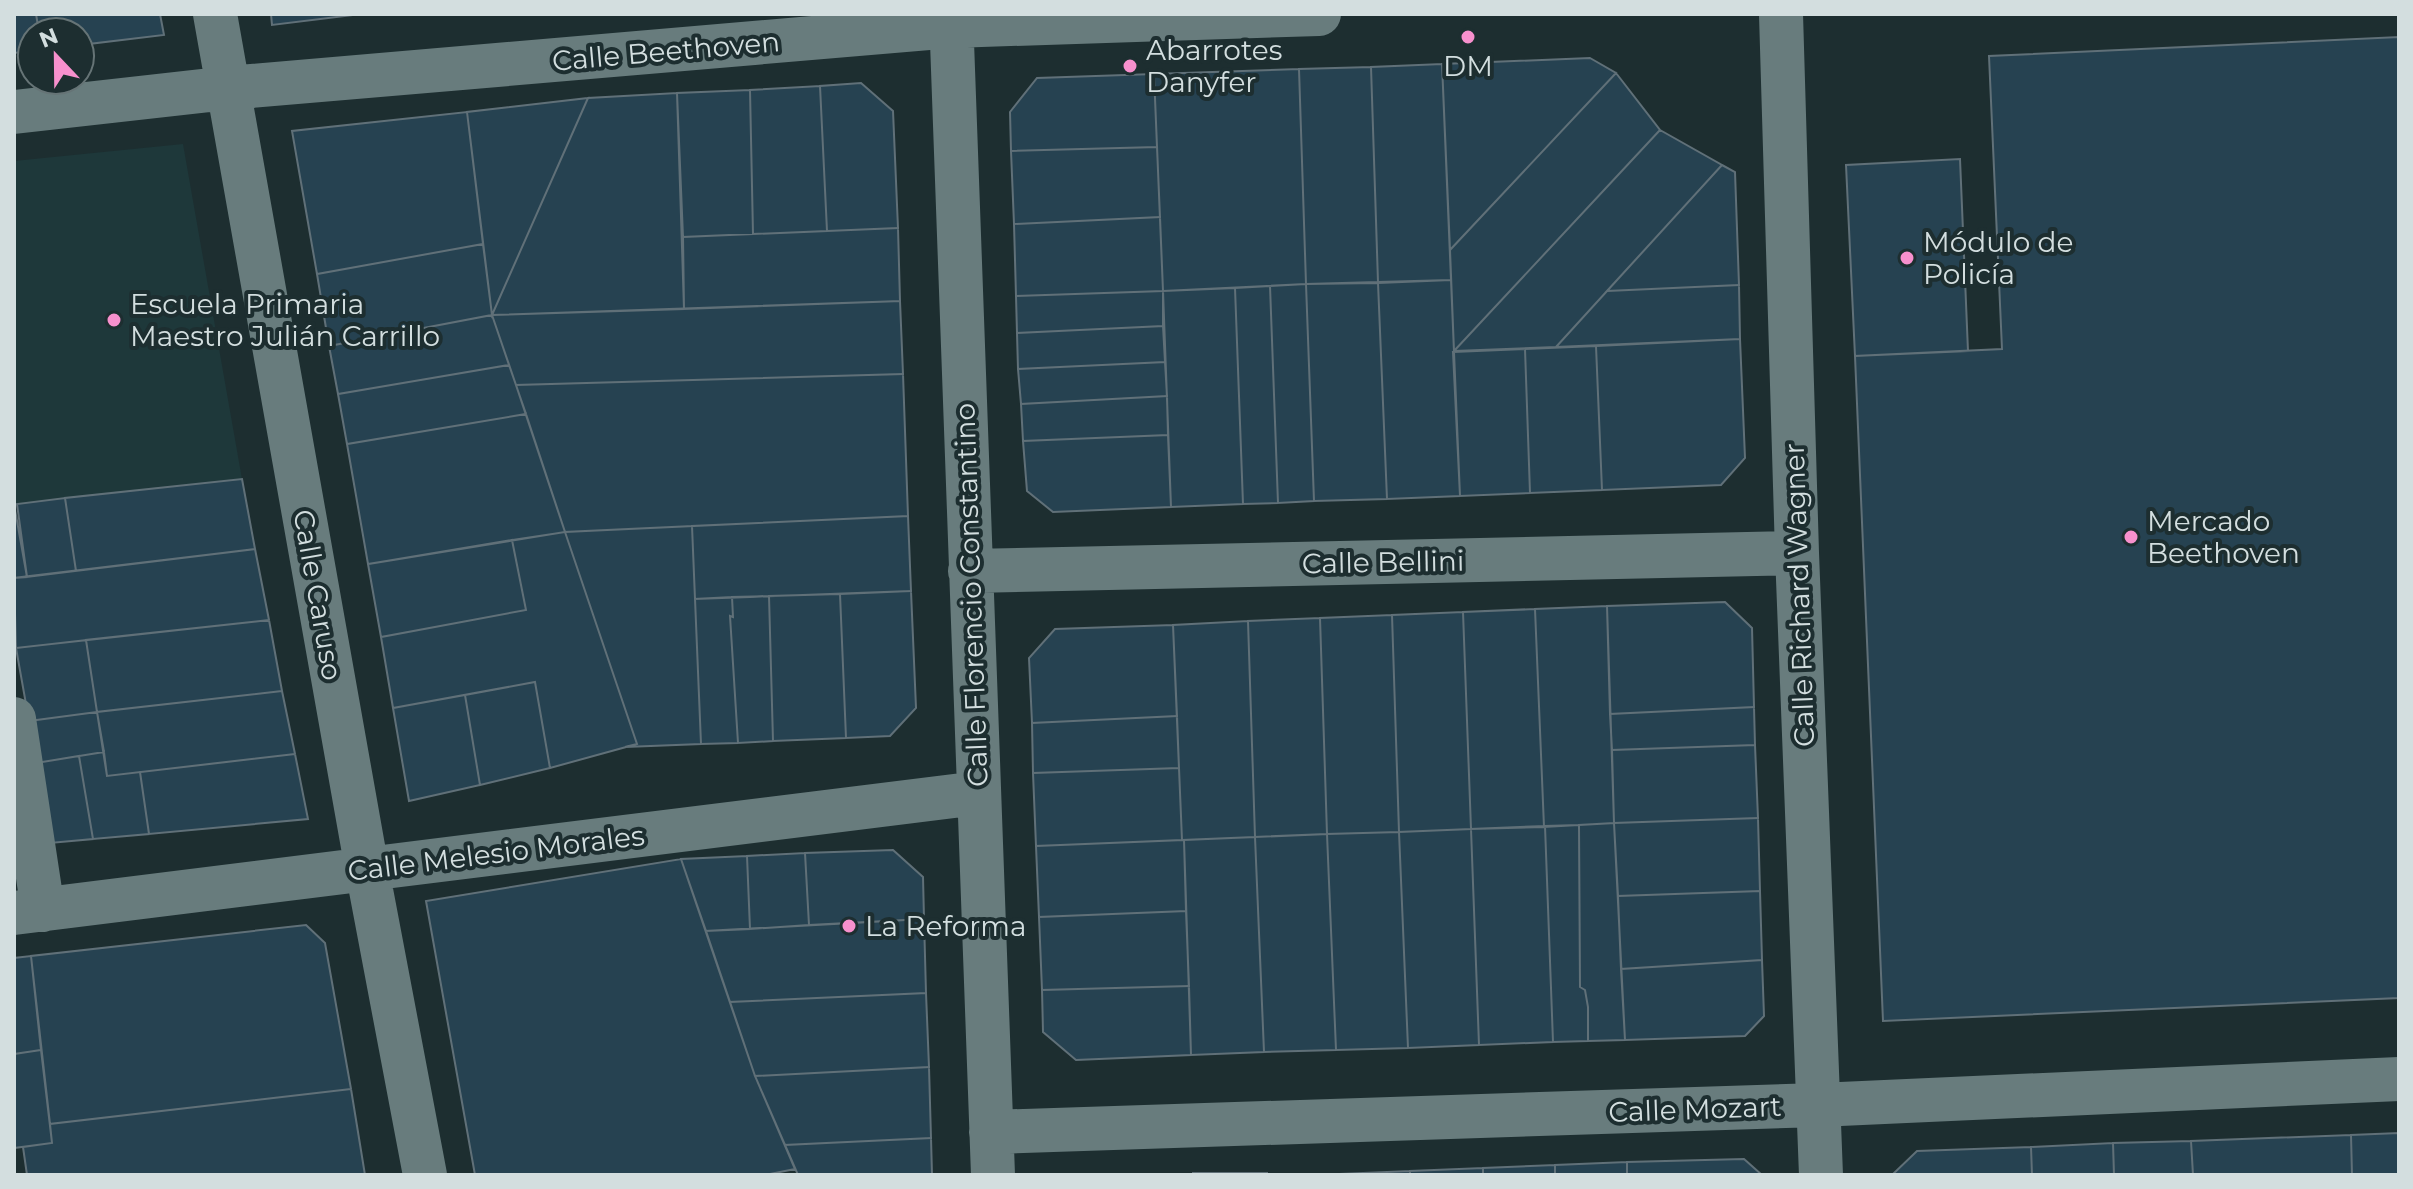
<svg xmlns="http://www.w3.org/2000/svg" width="2413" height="1189" font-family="Montserrat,sans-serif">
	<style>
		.built { fill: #1e383a }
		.building { fill: #264251; stroke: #607078; stroke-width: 2 }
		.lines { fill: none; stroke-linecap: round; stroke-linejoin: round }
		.street { stroke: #687c7d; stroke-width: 44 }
		.poi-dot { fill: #f790cd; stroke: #1d2e30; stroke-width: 3 }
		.labels { text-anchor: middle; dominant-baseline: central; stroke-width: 8; stroke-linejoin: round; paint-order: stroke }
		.poi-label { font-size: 28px; fill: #d3dedf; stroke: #1d2e30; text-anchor: start }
		.street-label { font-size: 28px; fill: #d3dedf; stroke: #1d2e30 }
	</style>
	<rect width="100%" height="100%" fill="#1d2e30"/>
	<path class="built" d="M 183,144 L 242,479 L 14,504 L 14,161 Z"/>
	<path class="building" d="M 14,14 L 36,14 L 39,32 L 32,32 L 32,51 L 14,53 Z
		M 36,14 L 160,14 L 164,35 L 80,45 L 80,32 L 39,32 Z
		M 271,14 L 361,14 L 272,25 Z
		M 2399,37 L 2399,998 L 1883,1021 L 1855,356 L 2002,349 L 1989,56 Z
		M 1590,58 L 1616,73 L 1450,250 L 1442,64 Z
		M 1442,64 L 1451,280 L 1378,282 L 1371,67 Z
		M 1371,67 L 1378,282 L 1306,284 L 1299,69 Z
		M 1299,69 L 1306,284 L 1163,291 L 1154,74 Z
		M 1616,73 L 1660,130 L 1454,351 L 1450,250 Z
		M 1154,74 L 1157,147 L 1011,151 L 1010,112 L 1037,78 Z
		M 861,83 L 893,111 L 898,228 L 827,231 L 820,86 Z
		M 820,86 L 827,231 L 753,234 L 750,90 Z
		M 750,90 L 753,234 L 683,237 L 677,93 Z
		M 677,93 L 684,309 L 492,315 L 588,98 Z
		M 588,98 L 492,315 L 467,112 Z
		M 467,112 L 483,244 L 317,274 L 292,131 Z
		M 1660,130 L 1722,165 L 1556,347 L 1454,351 Z
		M 1157,147 L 1160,217 L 1014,224 L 1011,151 Z
		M 1960,159 L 1968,351 L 1855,356 L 1846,165 Z
		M 1722,165 L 1735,172 L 1739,285 L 1607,291 Z
		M 1160,217 L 1163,291 L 1016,296 L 1014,224 Z
		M 898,228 L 900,301 L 684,309 L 683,237 Z
		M 483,244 L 492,315 L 329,346 L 317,274 Z
		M 1451,280 L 1460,496 L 1387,499 L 1378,283 Z
		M 1378,283 L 1387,499 L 1314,501 L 1306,284 Z
		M 1306,284 L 1314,501 L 1278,503 L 1270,286 Z
		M 1739,285 L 1740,339 L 1556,347 L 1607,291 Z
		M 1270,286 L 1278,503 L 1243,504 L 1235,288 Z
		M 1235,288 L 1243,504 L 1171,507 L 1163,291 Z
		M 1163,291 L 1163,326 L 1017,333 L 1016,296 Z
		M 900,301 L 903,374 L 516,385 L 492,315 Z
		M 492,315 L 509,365 L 338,394 L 329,346 Z
		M 1163,326 L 1165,362 L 1018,369 L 1017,333 Z
		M 1740,339 L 1745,458 L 1721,485 L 1602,490 L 1596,346 Z
		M 1596,346 L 1602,490 L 1530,493 L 1525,349 Z
		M 1525,349 L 1530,493 L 1460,496 L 1453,352 Z
		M 1165,362 L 1167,396 L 1021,404 L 1018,369 Z
		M 509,365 L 526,414 L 347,444 L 338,394 Z
		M 903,374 L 908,516 L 565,532 L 516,385 Z
		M 1167,396 L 1168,435 L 1023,441 L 1021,404 Z
		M 526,414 L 565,532 L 368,564 L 347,444 Z
		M 1168,435 L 1171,507 L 1053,512 L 1027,491 L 1023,441 Z
		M 242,479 L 255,549 L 76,571 L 65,498 Z
		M 65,498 L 76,571 L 27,577 L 17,504 Z
		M 14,504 L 27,577 L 14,578 Z
		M 908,516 L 911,591 L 695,599 L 692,526 Z
		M 692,526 L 701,744 L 625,747 L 637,744 L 565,532 Z
		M 565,532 L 637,744 L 550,768 L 535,682 L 393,708 L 381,637 L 526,610 L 512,540 Z
		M 512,540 L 526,610 L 381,637 L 368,564 Z
		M 255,549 L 269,620 L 16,648 L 14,578 Z
		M 911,591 L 916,708 L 890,736 L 846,738 L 840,594 Z
		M 840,594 L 846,738 L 773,741 L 769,596 Z
		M 769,596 L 773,741 L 738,743 L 730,616 L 733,617 L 732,597 Z
		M 732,597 L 733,617 L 730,616 L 738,743 L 701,744 L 695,599 Z
		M 1725,602 L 1752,628 L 1754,707 L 1610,714 L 1607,606 Z
		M 1607,606 L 1614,823 L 1544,827 L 1535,609 Z
		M 1535,609 L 1544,827 L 1471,829 L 1463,612 Z
		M 1463,612 L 1471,829 L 1399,832 L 1392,615 Z
		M 1392,615 L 1399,832 L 1327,834 L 1320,618 Z
		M 1320,618 L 1327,834 L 1255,837 L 1248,621 Z
		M 269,620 L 282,691 L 97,712 L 86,640 Z
		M 1248,621 L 1255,837 L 1182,840 L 1173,625 Z
		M 1173,625 L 1177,716 L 1032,723 L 1029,658 L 1055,629 Z
		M 86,640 L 97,712 L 29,721 L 16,648 Z
		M 535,682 L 550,768 L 480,785 L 465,695 Z
		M 282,691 L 295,754 L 107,776 L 97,712 Z
		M 465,695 L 480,785 L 409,801 L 393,708 Z
		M 1754,707 L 1755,745 L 1612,750 L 1610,714 Z
		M 97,712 L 104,752 L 36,763 L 29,721 Z
		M 1177,716 L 1179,768 L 1033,773 L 1032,723 Z
		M 1755,745 L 1758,818 L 1614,823 L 1612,750 Z
		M 104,752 L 107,776 L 140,772 L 149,834 L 93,839 L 79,756 Z
		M 295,754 L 308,819 L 149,834 L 140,772 Z
		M 79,756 L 93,839 L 50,843 L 36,763 Z
		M 1179,768 L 1182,840 L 1036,846 L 1033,773 Z
		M 1758,818 L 1760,891 L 1618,896 L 1614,823 Z
		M 1614,823 L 1625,1040 L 1588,1041 L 1588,1007 L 1585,990 L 1580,987 L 1579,825 Z
		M 1579,825 L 1580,987 L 1585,990 L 1588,1007 L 1588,1041 L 1553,1042 L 1545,826 Z
		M 1545,826 L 1553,1042 L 1479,1045 L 1471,829 Z
		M 1471,829 L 1479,1045 L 1408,1048 L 1399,832 Z
		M 1399,832 L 1408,1048 L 1336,1050 L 1327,834 Z
		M 1327,834 L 1336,1050 L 1264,1052 L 1255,837 Z
		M 1255,837 L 1264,1052 L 1191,1055 L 1184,840 Z
		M 1184,840 L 1186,911 L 1039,917 L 1036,846 Z
		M 893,850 L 923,877 L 924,919 L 809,925 L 805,853 Z
		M 805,853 L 809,925 L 750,929 L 747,856 Z
		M 747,856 L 750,929 L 706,931 L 681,859 Z
		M 681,859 L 755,1076 L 795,1169 L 765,1175 L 475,1175 L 426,901 Z
		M 1760,891 L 1762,960 L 1621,969 L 1618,896 Z
		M 1186,911 L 1189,986 L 1042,990 L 1039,917 Z
		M 924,919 L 926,993 L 730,1002 L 706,931 Z
		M 306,925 L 325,943 L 351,1089 L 50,1124 L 31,956 Z
		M 31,956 L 41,1050 L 14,1054 L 14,958 Z
		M 1762,960 L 1764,1016 L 1745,1036 L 1625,1040 L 1621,969 Z
		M 1189,986 L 1191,1055 L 1076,1060 L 1043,1032 L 1042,990 Z
		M 926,993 L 929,1067 L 755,1076 L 730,1002 Z
		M 41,1050 L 52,1143 L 14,1148 L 14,1054 Z
		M 929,1067 L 931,1138 L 785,1145 L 755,1076 Z
		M 351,1089 L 365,1175 L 27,1175 L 23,1147 L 52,1143 L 50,1124 Z
		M 2399,1133 L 2399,1175 L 2352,1175 L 2351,1135 Z
		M 2351,1135 L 2352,1175 L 2193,1175 L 2191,1141 Z
		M 931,1138 L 932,1175 L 798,1175 L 785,1145 Z
		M 2191,1141 L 2193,1175 L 2114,1175 L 2113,1143 Z
		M 2113,1143 L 2114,1175 L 2032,1175 L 2031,1147 Z
		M 2031,1147 L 2032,1175 L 1892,1175 L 1917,1151 Z
		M 1744,1159 L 1762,1175 L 1627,1175 L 1627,1162 Z
		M 1627,1162 L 1627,1175 L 1555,1175 L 1555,1165 Z
		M 1555,1165 L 1555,1175 L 1483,1175 L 1483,1168 Z
		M 1483,1168 L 1483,1175 L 1410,1175 L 1410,1171 Z
		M 1410,1171 L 1410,1175 L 1340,1175 L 1340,1174 Z
		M 1193,1173 L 1267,1173 L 1267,1175 L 1193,1175 Z"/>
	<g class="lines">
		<path class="street" d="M 215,14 L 367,869 L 425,1175
			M 951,14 L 993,1175
			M 1781,14 L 1797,553 L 1821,1175
			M 14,112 L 228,88 L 952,26 L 1319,14
			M 970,571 L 1797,553
			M 14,719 L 43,910
			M 14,913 L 978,793
			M 991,1132 L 1818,1105 L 2399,1079"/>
	</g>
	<g class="poi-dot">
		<circle cx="1468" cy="37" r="8"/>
		<circle cx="1130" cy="66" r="8"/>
		<circle cx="1907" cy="258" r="8"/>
		<circle cx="114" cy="320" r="8"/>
		<circle cx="2131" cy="537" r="8"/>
		<circle cx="849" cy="926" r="8"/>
	</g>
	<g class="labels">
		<g class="poi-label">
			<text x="1146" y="50">Abarrotes<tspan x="1146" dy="32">Danyfer</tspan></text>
			<text x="1468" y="66" text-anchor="middle">DM</text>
			<text x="1923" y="242">Módulo de<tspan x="1923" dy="32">Policía</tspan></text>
			<text x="130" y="304">Escuela Primaria<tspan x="130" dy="32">Maestro Julián Carrillo</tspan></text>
			<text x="2147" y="521">Mercado<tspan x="2147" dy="32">Beethoven</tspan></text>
			<text x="865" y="926">La Reforma</text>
		</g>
		<g class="street-label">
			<text transform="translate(666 51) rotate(-5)">Calle Beethoven</text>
			<text transform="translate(1383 562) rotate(-1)">Calle Bellini</text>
			<text transform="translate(318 595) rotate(80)">Calle Caruso</text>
			<text transform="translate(971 595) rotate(-92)">Calle Florencio Constantino</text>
			<text transform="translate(1799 595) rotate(-92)">Calle Richard Wagner</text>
			<text transform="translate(496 853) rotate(-7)">Calle Melesio Morales</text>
			<text transform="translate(1695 1109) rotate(-2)">Calle Mozart</text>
		</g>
	</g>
	<rect width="2413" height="1189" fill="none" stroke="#d3dedf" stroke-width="32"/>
	<g transform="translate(56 56) rotate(338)"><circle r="38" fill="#1d2e30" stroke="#667476" stroke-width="2"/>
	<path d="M0-6L14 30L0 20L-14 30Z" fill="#f790cd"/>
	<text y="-12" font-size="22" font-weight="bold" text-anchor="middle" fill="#d3dedf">N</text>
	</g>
</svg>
